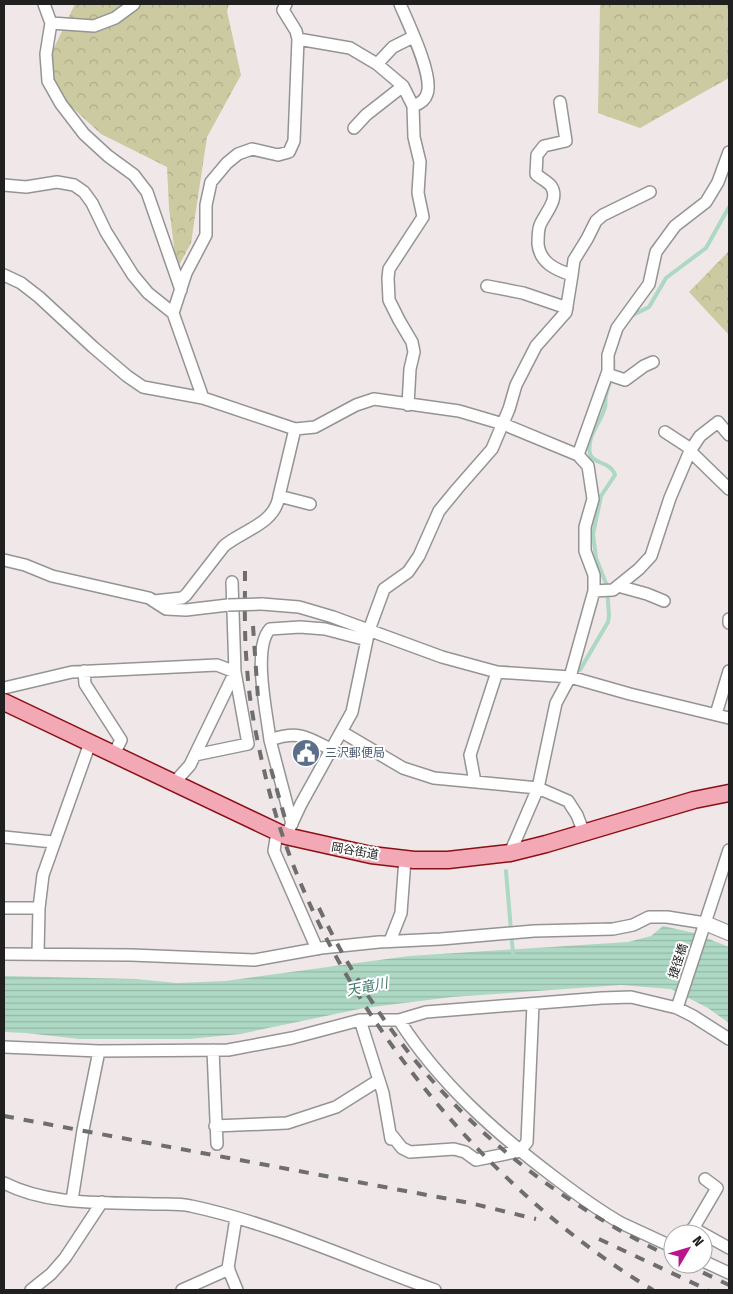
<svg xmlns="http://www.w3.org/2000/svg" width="733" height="1294" font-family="'Fira Sans Condensed','Noto Sans JP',sans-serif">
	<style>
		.forest { fill: url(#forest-crowns) }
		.water { fill: url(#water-rules) }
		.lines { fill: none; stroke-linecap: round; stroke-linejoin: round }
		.stream { stroke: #add8c3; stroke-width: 4 }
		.minor-casing { stroke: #949494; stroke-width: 14 }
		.tertiary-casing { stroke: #949494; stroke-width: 16 }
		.primary-casing { stroke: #8d0f16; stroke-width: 19 }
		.minor { stroke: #fff; stroke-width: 11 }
		.tertiary { stroke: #fff; stroke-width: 14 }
		.primary { stroke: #f3a9b5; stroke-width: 16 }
		.rail { stroke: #6e6e6e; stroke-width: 4; stroke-dasharray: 10 10; stroke-linecap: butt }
		.minor-bridge-casing { stroke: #949494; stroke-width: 14; stroke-linecap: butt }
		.minor-bridge { stroke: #fff; stroke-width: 11 }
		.labels { text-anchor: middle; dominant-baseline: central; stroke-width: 4; stroke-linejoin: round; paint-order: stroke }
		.service-label { font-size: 12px; fill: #4e5e75; stroke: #fff; text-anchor: start }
		.street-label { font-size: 12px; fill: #202020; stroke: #fff }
		.water-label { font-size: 14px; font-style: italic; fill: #417a6d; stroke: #fff }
	</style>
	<defs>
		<pattern id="forest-crowns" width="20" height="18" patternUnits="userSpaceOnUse" patternTransform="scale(1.25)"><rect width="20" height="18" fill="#cbcaa0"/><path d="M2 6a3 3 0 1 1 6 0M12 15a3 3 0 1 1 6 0" fill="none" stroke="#aead8a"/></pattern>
		<pattern id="water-rules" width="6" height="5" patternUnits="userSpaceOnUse" patternTransform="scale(1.25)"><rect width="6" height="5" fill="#add8c3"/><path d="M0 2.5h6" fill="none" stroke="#95b9a7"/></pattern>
	</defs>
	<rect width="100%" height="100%" fill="#f0e7e8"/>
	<path class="forest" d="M 75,4 L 229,4 L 227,11 L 241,75 L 207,137 L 191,243 L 177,269 L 169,208 L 167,167 L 101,134 L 51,88 L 52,52 Z
		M 600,4 L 729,4 L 729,78 L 640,128 L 598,113 Z
		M 729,251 L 729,335 L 689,292 Z"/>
	<path class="water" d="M 663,926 L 694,933 L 729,947 L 729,1023 L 708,1008 L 671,989 L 621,985 L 452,997 L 364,1008 L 240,1034 L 189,1039 L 80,1039 L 26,1033 L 4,1032 L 4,976 L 136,979 L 177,983 L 225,981 L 409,956 L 628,942 L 651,936 Z"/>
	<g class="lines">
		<path class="stream" d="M 629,317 L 649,307 L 666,278 L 706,248 L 729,207
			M 580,670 L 608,622 L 609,616 L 607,586 L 596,558 L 593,534 L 601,496 L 615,475 C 611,461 592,464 590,454 C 586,436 601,423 605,407 C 606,403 605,399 606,395 C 610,379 615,375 613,357
			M 506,871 L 513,954"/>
		<defs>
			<path id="minor" d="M 44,4 L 51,23 L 46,54 L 48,81 L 61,104 L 84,134 L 108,156 L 134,175 L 147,192 L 181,290
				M 400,4 C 408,23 434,76 427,94 C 425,101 419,104 413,106
				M 51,23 L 94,26 L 115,18 L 134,4
				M 298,39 L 350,48 L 377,64 L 403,86 L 413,106 L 414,137 L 420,162 L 418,193 L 423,217 L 389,269 L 388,278 L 389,300 L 399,320 L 412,342 L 414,352 L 410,369 L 408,405
				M 377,64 L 393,47 L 413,37
				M 354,128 L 366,115 L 403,86
				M 4,185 L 26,187 L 57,182 L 74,185 L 84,192 L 92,203 L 106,232 L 133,275 L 148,293 L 173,313 L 203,398 L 295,429 L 315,427 L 356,405 L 374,399 L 459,411 L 503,424 L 578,455 L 588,466 L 593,499 L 585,527 L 585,551 L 594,575 L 594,591 L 570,677 L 556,703 L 538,788 L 510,853
				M 4,275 L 21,283 L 39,297 L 93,347 L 127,376 L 143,387 L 203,398
				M 572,275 L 574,260 L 587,239 L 596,221 L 603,215 L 650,192
				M 487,286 L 523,293 L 567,308
				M 173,313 L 186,273 L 206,235 L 206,205 L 211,182 L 227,163 L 238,154 L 252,149 L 278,155 L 289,152 L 294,141 L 298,39 L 296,31 L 283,10 L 286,4
				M 607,374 L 625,380 L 644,366 L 653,362
				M 295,429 L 279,496 L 310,504
				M 665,432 L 691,449
				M 690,451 L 729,489
				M 578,455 L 608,371 L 608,355 L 617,328 L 649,284 L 656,252 L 675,226 L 706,202 L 718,182 L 729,152
				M 4,560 L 25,565 L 52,576 L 149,598 L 166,609 L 186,610 L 228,605
				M 618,586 L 647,594 L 664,601
				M 594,591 L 613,590 L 639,569 L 651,556 L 670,498 L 690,451 L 700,436 L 718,422 L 729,435
				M 154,601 L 182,598 L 186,595 L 224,546 C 243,530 275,524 279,496
				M 262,604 L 299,607 L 333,617 L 442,657 L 497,672 L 570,677 L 630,694 L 729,718
				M 729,619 L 729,623
				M 84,671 L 85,684 L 121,740 L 114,754
				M 4,688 L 72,672 L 217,665 L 235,672 L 190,765 L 174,783
				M 716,714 L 729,671
				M 342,732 L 403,768 L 434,778 L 538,788 L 568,801 L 577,815 L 584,833
				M 270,740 C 267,714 252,648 270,629 L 300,627 L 325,629 L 367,640
				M 195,755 L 248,744 L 235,672 L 232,582
				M 475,782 L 470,755 L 497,672
				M 292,824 L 270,740 C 299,730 307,737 332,750
				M 277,832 L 274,851 L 317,949
				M 286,836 L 301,804 L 352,712 L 369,630 L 384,589 L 408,572 L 419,556 L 439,511 L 457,489 L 492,449 L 509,409 L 516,385 L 536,346 L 566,312 L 572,275 C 556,270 540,263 538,244 C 538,238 538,230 540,225 C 545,213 560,199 551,186 C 548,182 540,178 536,174 L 537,155 L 544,146 L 566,141 L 560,102
				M 4,837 L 53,842
				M 4,908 L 39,908
				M 390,941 L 401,913 L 405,859
				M 4,954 L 131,955 L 254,960 L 321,948 L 379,942 L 441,939 L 534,931 L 613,929 L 633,925 L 649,917 L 667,917 L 705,923
				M 38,954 L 39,908 L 43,875 L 90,743
				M 677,1008 L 729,850
				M 360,1020 L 383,1093 L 391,1139
				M 399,1020 C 439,1083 496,1133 554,1177 C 575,1193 598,1210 621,1223 C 638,1231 656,1239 673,1247
				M 4,1047 L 99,1051 L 228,1050 L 292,1038 L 360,1020 L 399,1020 L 426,1012 L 602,998 L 631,997 L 677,1008 L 693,1016 L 729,1039
				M 213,1050 L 217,1144
				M 215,1126 L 287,1123 L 336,1107 L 379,1080
				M 390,1133 L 402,1148 L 410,1152 L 454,1149 L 465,1152 L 476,1160 L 520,1151 L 527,1142 L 533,1004
				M 4,1183 C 49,1206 104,1202 153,1204 C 165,1204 179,1203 191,1206 C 275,1224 354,1261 435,1290
				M 72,1200 L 83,1130 L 99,1051
				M 236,1218 L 228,1268 L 237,1290
				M 693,1228 L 729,1248
				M 690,1234 L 717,1188 L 705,1179
				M 703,1261 L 729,1273
				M 31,1290 L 51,1274 L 65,1258 L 102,1202
				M 182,1290 L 229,1269"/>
			<path id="tertiary" d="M 705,923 L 729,933"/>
			<path id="primary" d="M 4,702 L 286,836 L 371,855 L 414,860 L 448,860 L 510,853 L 546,844 L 694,800 L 729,793"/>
		</defs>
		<use href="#minor" class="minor-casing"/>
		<use href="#tertiary" class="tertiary-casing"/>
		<use href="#primary" class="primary-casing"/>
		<use href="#minor" class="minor"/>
		<use href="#tertiary" class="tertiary"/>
		<use href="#primary" class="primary"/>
		<path class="rail" d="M 245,571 C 245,603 244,635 247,667 C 249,701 256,736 264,770 C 311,978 471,1181 653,1290
			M 253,626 L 258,698
			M 271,769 L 286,822
			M 319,908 C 397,1070 511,1180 673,1258
			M 4,1116 L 470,1203 L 536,1219
			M 599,1239 L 708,1290
			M 685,1264 L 729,1285"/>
		<defs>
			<path id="minor-bridge" d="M 228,605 L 262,604"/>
		</defs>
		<use href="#minor-bridge" class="minor-bridge-casing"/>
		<use href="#minor-bridge" class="minor-bridge"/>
	</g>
	<defs>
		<symbol id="civic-disc" viewBox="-11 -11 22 22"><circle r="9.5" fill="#5c6f8a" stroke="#fff"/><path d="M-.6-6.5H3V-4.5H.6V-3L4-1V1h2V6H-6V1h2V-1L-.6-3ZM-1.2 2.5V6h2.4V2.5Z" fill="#fff"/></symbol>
	</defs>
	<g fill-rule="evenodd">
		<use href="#civic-disc" x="290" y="737" width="32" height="32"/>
	</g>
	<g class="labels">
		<g class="service-label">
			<text x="325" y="753">三沢郵便局</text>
		</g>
		<g class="street-label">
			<text transform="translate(355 851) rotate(10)">岡谷街道</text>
			<text transform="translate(678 961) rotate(-72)">捷径橋</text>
		</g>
		<g class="water-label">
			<text transform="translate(367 987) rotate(-11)">天竜川</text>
		</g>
	</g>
	<rect width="733" height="1294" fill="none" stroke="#202020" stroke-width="10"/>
	<g transform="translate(688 1249) rotate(52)"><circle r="24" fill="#ffffff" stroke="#a6a6a6"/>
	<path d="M0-4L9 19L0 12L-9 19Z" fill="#bb158d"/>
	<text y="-8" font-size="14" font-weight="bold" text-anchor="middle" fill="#202020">N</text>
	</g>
</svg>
